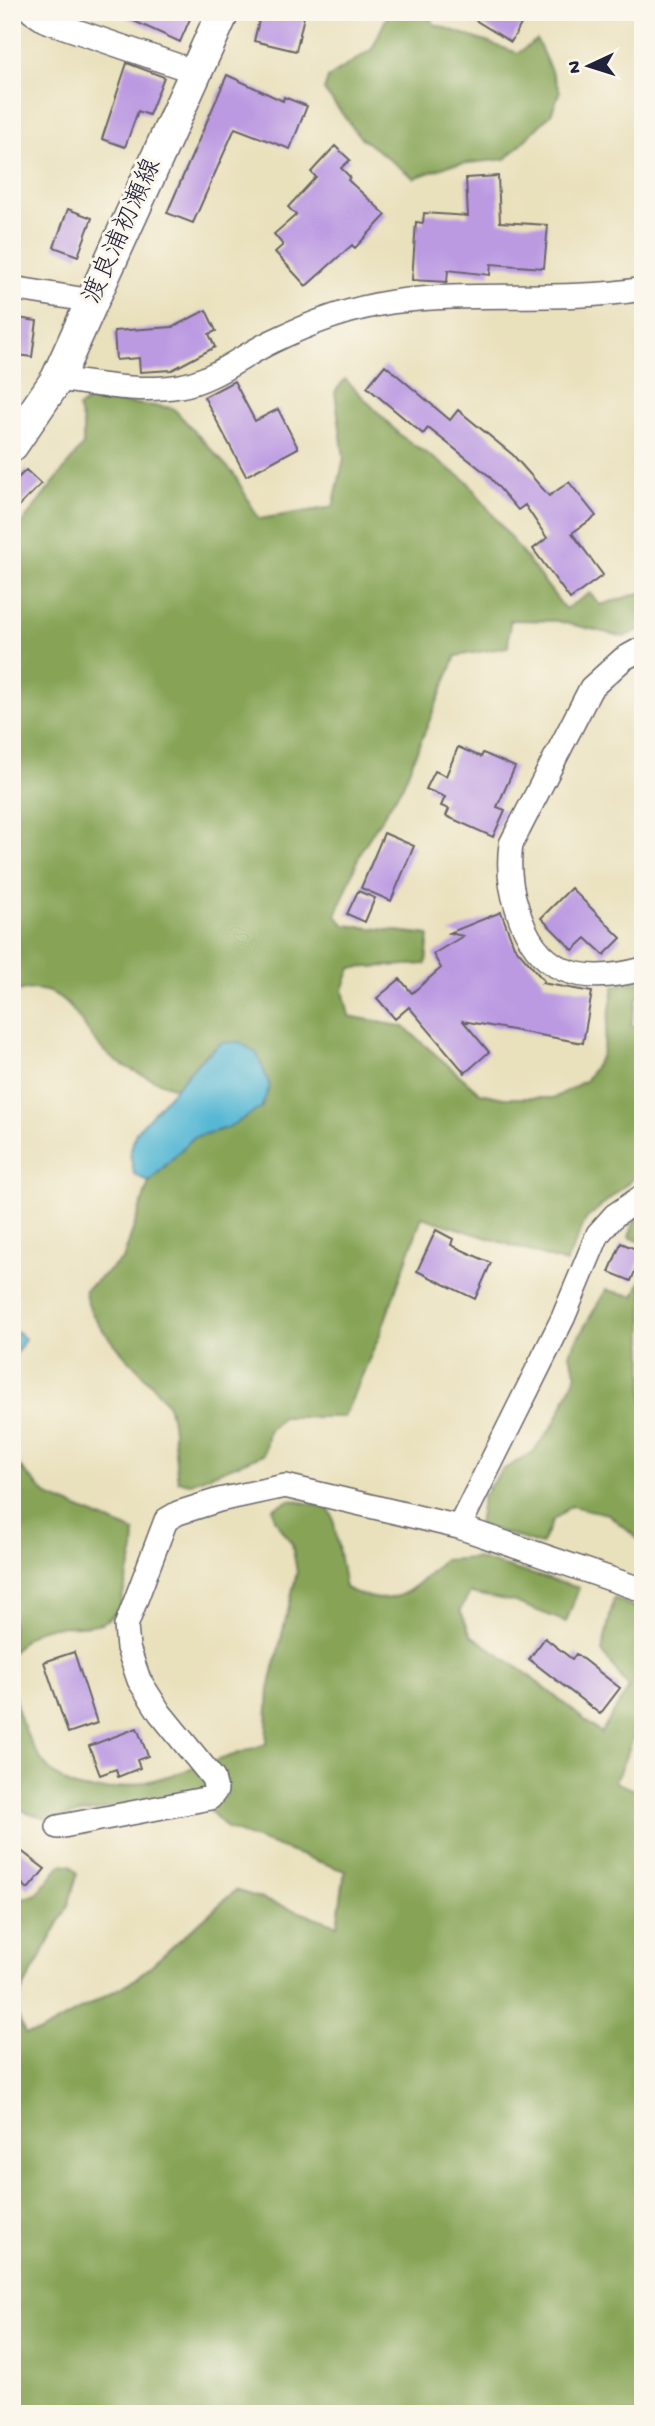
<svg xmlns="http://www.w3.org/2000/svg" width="655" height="2426" font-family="'Gochi Hand','Klee One',sans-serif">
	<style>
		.forest { fill: #87a456; stroke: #546348; stroke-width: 2 }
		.water { fill: #56b8d4; stroke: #3c6d88; stroke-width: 2 }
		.building { fill: #bb9ae2 }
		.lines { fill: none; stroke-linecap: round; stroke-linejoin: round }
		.minor-casing { stroke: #686468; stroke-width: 26 }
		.secondary-casing { stroke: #686468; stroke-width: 35 }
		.minor { stroke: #fff; stroke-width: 23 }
		.secondary { stroke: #fff; stroke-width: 32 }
		.labels { text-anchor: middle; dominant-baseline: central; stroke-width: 6; stroke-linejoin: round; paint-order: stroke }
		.street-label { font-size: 26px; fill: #22223b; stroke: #fbf7ec }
	</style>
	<rect width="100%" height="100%" fill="#fbf7ec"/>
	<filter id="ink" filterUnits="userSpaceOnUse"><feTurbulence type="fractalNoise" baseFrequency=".0143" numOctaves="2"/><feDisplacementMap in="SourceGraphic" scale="14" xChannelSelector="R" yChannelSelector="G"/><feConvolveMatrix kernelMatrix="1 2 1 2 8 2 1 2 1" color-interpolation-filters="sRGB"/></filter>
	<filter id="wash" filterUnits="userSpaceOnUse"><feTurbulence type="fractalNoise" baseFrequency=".00686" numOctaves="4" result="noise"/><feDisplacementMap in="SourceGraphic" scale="28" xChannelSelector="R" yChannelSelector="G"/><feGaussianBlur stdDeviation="1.57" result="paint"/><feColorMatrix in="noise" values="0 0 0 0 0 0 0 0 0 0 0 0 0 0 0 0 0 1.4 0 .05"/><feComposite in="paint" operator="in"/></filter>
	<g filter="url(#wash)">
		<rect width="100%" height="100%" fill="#e9e0bc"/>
		<path class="forest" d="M 389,12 L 426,12 L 434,24 L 518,53 L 537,40 L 560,91 L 551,114 L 506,159 L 450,165 L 414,178 L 360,137 L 324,90 L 328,78 L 372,49 Z
			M 345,379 L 401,436 L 467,481 L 565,609 L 590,593 L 600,605 L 643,592 L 643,628 L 624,637 L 557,621 L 510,620 L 508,647 L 456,656 L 403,785 L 362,849 L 336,916 L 345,925 L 429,935 L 426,964 L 351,968 L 343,990 L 349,1016 L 404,1027 L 480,1093 L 504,1098 L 554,1098 L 586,1080 L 602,1055 L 614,986 L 643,980 L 643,996 L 637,997 L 631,1025 L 643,1030 L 643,1170 L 586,1219 L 566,1263 L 422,1217 L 379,1337 L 344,1417 L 282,1417 L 268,1431 L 264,1454 L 191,1483 L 178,1481 C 175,1465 174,1416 168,1406 C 148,1371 87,1330 85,1290 L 123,1259 L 149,1182 L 194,1137 L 227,1128 L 257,1054 C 219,1027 200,1061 175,1088 C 156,1081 121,1067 107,1054 C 75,1025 71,977 12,992 L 12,526 L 23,522 L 83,445 L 83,423 L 78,408 L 91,399 L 173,408 L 234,474 L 259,519 L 333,507 L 344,458 L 335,392 Z
			M 643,1214 L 643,1243 L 629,1237 L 635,1220 Z
			M 643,1276 L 643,1543 L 608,1514 L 571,1506 L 553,1520 L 541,1545 L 478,1524 L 483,1496 L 501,1471 L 533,1452 L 554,1424 L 577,1374 L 569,1353 L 606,1290 L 634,1296 Z
			M 12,1459 L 48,1496 L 135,1532 L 134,1551 L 119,1610 C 114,1614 107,1621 101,1623 C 62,1633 43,1613 12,1653 Z
			M 290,1500 L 327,1507 L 333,1517 L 345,1588 C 393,1611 408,1595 443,1560 L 476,1558 L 579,1588 L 566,1622 L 515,1602 L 470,1593 L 460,1610 L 471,1635 L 526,1673 L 601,1733 L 629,1688 L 602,1652 L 614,1598 L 643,1611 L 643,1715 L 615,1782 L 642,1793 L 643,2414 L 12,2414 L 12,1902 L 37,1894 L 61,1864 L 71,1865 L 78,1873 L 68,1906 L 21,1993 L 17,2015 L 25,2034 L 40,2032 L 136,1979 L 236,1890 L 337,1925 L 345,1871 L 228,1829 L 193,1794 L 47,1819 L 12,1807 L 12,1685 C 19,1723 37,1775 79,1788 C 117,1799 226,1757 266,1744 L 269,1689 L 297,1572 L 292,1544 L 275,1519 L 273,1508 Z"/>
		<path class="water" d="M 240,1042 L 257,1054 L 270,1086 L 261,1108 L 227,1128 L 194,1137 L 149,1182 L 134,1174 L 130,1153 L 136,1132 L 199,1062 L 221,1043 Z
			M 18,1332 L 25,1339 L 12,1361 L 12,1333 Z"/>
		<g id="blocks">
			<path class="building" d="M 114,12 L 193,12 L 180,42 Z
				M 261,12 L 305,12 L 296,51 L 254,41 Z
				M 462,12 L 528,12 L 511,42 Z
				M 127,63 L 164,77 L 149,115 L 138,111 L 125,147 L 102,139 Z
				M 227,75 L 283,101 L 284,97 L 307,106 L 290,149 L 235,128 L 193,223 L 167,213 Z
				M 335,146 L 350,160 L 341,168 L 350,177 L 348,180 L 386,215 L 355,248 L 352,245 L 306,286 L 275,252 L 283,245 L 274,234 L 296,215 L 288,207 L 316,177 L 311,172 Z
				M 498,176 L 500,222 L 548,225 L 544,268 L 491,264 L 490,275 L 448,270 L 447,282 L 412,280 L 416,222 L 423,223 L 424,213 L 468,216 L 466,178 Z
				M 68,209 L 92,218 L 78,256 L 54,247 Z
				M 206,310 L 216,331 L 209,334 L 215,347 L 172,370 L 140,372 L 139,358 L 116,360 L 114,331 L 173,327 Z
				M 12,317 L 37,321 L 32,357 L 12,354 Z
				M 385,365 L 450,420 L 458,410 L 513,455 L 549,496 L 569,482 L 596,516 L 572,533 L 603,575 L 570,599 L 533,549 L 547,538 L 525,505 L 518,510 L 488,475 L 428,428 L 423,434 L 367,387 Z
				M 234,381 L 255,421 L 278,409 L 298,448 L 246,476 L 204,397 Z
				M 26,470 L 41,484 L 12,513 L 12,484 Z
				M 458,747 L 481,757 L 483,753 L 515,767 L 497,807 L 505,810 L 493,837 L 446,816 L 449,809 L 441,806 L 445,797 L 426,789 L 435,771 L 446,776 Z
				M 384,833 L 414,846 L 391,901 L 361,888 Z
				M 571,888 L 621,938 L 604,955 L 586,938 L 573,950 L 541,918 Z
				M 358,891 L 375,898 L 365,922 L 347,914 Z
				M 501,912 L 514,946 L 544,981 L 542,983 L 592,992 L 583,1043 L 463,1021 L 489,1052 L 465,1073 L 409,1007 L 395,1019 L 377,998 L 400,979 L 412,993 L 441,968 L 433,954 L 463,936 L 449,933 Z
				M 436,1230 L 453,1239 L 451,1245 L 491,1263 L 475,1299 L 417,1271 Z
				M 621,1243 L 643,1252 L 631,1281 L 609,1272 Z
				M 545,1638 L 572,1659 L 576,1654 L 620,1688 L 600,1714 L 529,1659 Z
				M 74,1652 L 97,1723 L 68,1733 L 44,1662 Z
				M 137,1728 L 148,1756 L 137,1760 L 140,1768 L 118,1777 L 116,1769 L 100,1775 L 89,1746 Z
				M 12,1844 L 45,1869 L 28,1889 L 18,1880 L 12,1880 Z"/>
		</g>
	</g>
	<g filter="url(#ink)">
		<use href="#blocks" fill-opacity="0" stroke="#686468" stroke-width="2"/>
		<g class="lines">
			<defs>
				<path id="minor" d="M 32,12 L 44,20 L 196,72
					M 12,288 L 93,301
					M 57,379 C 97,384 140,393 180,386 C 212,381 242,356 271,342 C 308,324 352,308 392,302 C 475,290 560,303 643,289
					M 643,648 L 623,659 L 591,688 L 511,844 C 508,866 510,887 517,908 C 536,974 580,986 643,969
					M 643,1196 L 615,1215 L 598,1234 L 563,1318 L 459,1527 L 643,1590
					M 58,1827 L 210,1798 L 216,1790 L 213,1778 L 160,1713 L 139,1680 L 128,1648 L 126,1626 L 166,1520 L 178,1513 L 219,1500 L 285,1486 L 459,1527"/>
				<path id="secondary" d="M 12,445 L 57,379 L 223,12"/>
			</defs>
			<use href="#minor" class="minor-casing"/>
			<use href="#secondary" class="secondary-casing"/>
			<use href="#minor" class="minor"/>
			<use href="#secondary" class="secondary"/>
		</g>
	</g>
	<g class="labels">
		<g class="street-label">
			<text transform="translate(124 232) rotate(-66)">渡良浦初瀬線</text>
		</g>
	</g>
	<rect width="655" height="2426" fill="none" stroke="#fbf7ec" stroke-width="42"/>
	<g transform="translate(589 66) rotate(266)" stroke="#fbf7ec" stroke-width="5" paint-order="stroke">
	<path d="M0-5L12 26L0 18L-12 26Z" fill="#22223b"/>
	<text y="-10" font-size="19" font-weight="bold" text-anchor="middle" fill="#22223b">N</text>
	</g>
</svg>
